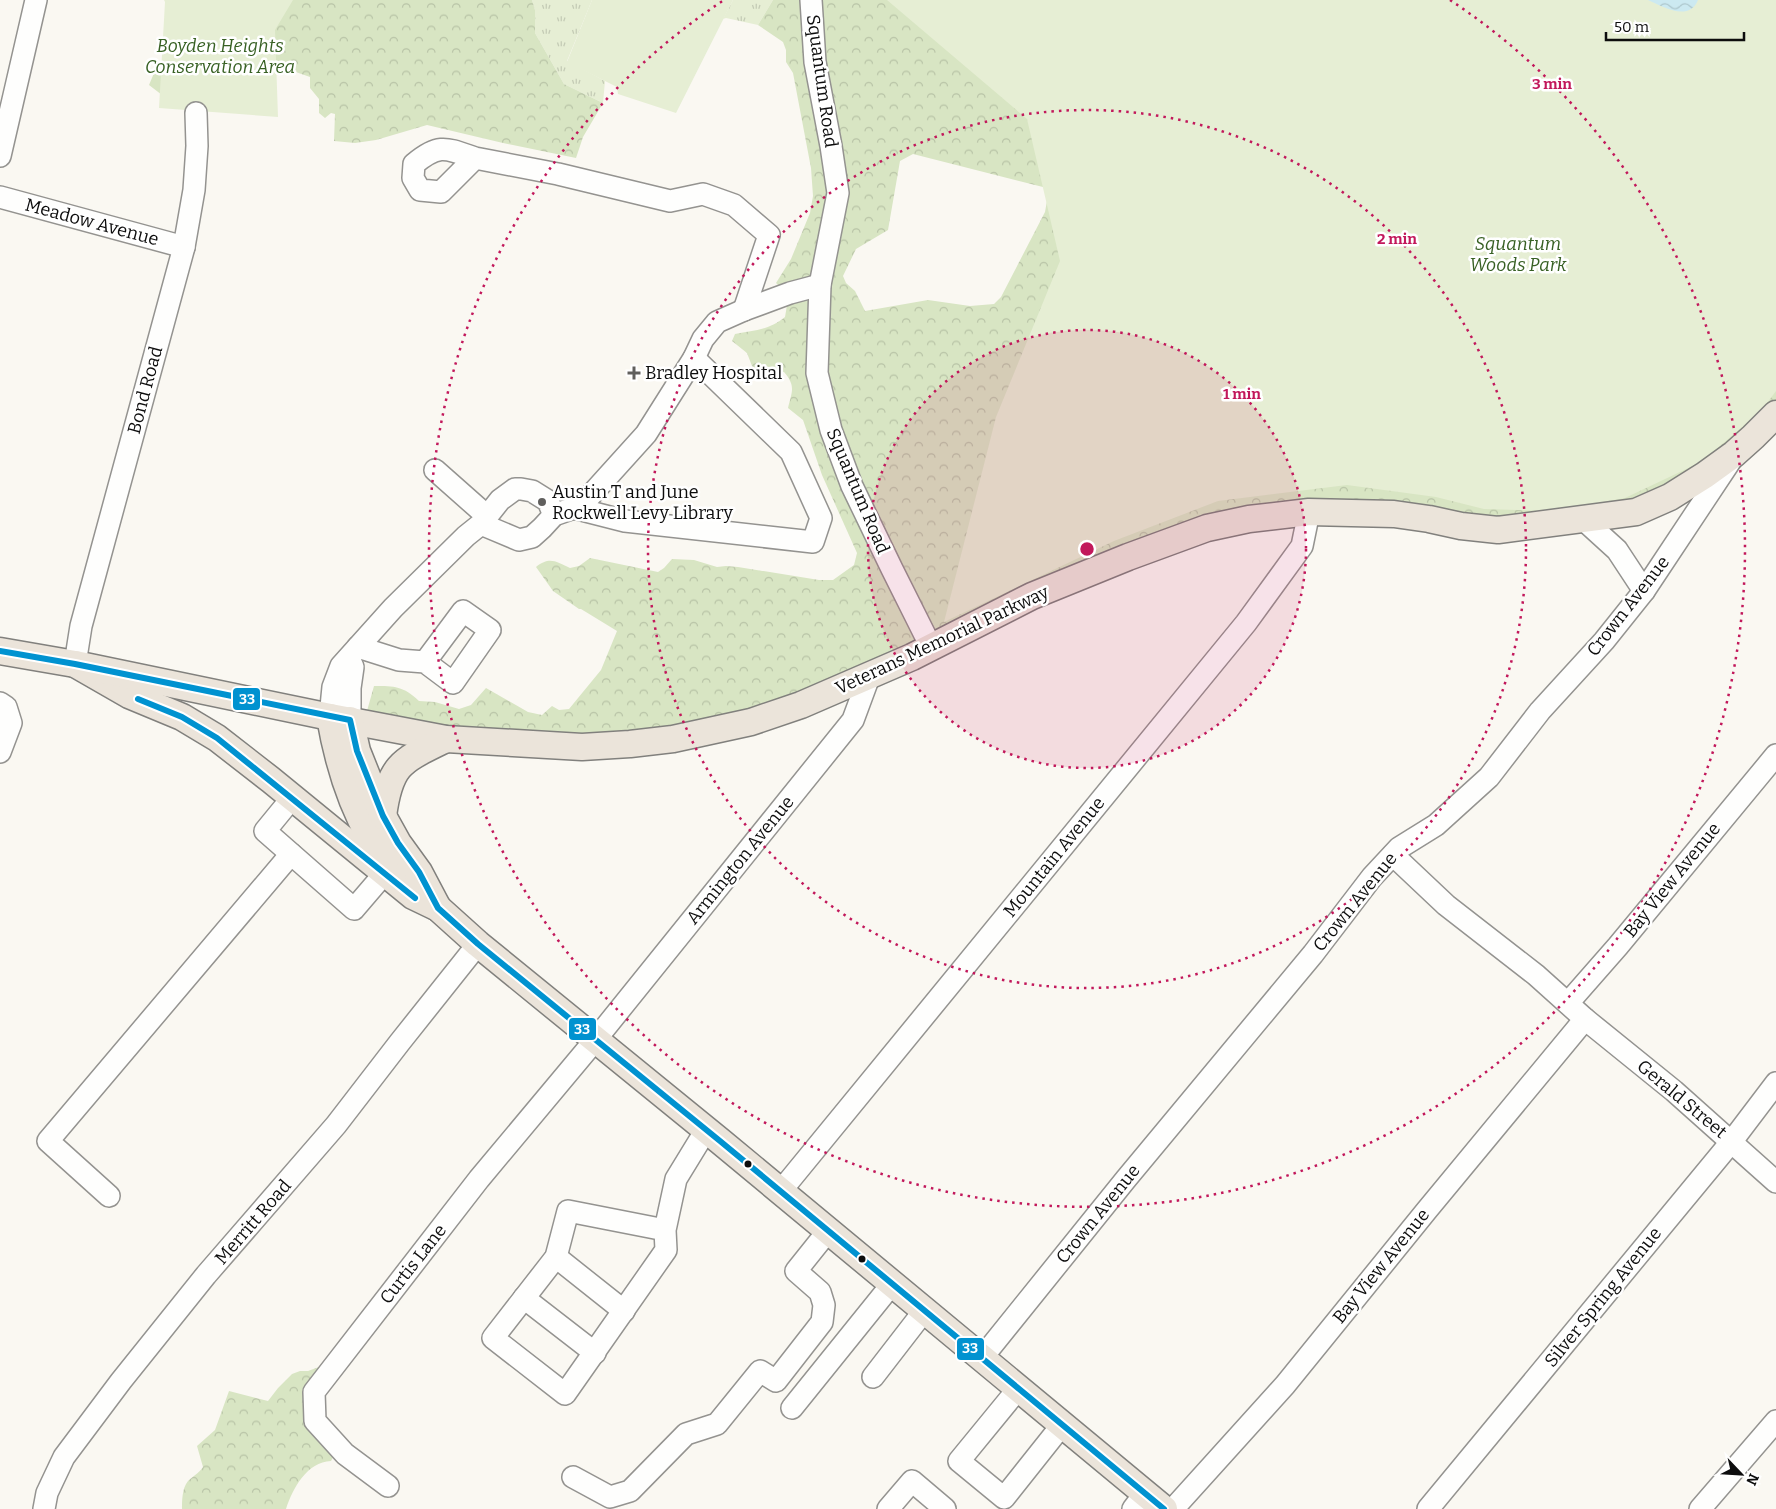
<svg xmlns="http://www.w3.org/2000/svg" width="1776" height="1509" font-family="Bitter,serif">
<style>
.grass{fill:url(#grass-tufts)}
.forest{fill:url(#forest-crowns);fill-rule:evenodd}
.park{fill:#e6eed4}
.water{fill:url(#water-waves)}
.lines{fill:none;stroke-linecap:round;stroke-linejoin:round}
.minor-casing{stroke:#949390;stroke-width:24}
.major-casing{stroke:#81807d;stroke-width:29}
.minor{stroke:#fefefd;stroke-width:21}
.major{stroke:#ebe4da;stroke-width:26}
.bus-1-casing{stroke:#fff;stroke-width:10}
.bus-1{stroke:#0092d0;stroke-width:6}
.ring{fill:none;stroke:#c2185b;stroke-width:2.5;stroke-dasharray:2.5 5}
.poi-dot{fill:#605f5d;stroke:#fff;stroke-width:2}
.bus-dot{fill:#0d0d0d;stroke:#fff;stroke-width:2}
.labels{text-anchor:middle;stroke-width:5;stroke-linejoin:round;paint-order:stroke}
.park-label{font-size:18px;font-style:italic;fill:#376023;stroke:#fff}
.street-label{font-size:18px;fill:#0d0d0d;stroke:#fff}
.poi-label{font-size:18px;fill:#0d0d0d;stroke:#fff;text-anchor:start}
.centre{fill:#c2185b;stroke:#fff;stroke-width:2.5}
.ring-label{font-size:15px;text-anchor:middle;font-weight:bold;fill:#c2185b;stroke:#fff;stroke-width:5;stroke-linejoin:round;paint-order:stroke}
.line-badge{stroke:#fff;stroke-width:2}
.badge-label{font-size:14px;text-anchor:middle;font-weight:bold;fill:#fff}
</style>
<defs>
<pattern id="grass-tufts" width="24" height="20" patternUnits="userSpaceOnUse" patternTransform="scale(1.25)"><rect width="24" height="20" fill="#e6eed4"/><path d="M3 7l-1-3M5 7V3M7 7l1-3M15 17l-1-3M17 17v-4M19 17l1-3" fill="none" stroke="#c4cbb5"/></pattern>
<pattern id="forest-crowns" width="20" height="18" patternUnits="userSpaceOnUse" patternTransform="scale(1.25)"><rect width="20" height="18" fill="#d8e5c3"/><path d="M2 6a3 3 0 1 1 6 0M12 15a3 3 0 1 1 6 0" fill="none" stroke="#b8c3a6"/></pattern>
<pattern id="water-waves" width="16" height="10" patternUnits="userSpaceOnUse" patternTransform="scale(1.25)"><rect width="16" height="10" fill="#cce9f1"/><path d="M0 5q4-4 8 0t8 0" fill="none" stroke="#aec7cd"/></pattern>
</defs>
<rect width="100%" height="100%" fill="#faf8f2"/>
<!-- grass -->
<g class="grass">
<polygon points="532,0 592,0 567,61 605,81 603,103 564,84 535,33 535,10"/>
<polygon points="733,0 773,0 758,25 726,18 723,19"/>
</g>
<!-- forest -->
<g class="forest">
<polygon points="181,0 532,0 535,10 535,33 564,84 603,103 583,137 576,158 503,143 427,125 376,140 355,143 334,141 335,114 331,113 325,118 319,113 319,99 310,88 310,77 290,70 265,68 162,95 149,85 157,66 169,54"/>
<path d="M 773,0 L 1776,0 L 1776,417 L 1700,480 L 1565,527 L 1243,520 L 875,674 L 633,745 L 365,718 L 374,686 C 395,686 403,686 419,701 L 435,702 L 459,709 L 471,705 L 486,688 L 528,712 L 542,715 L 552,706 L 559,710 L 569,709 L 601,670 L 617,631 L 581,609 L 579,609 L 553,591 L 536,567 C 550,556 556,562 570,568 L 579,566 L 590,558 L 658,572 L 664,568 L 672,559 L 694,560 L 717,567 L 726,566 L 738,567 L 819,580 L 833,580 L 854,565 L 857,553 L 822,475 L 803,420 L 788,408 C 792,391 796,386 784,372 L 755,369 L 752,366 L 747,353 L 732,341 L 735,334 C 755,330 769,330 785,317 C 788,300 789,295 776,283 L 791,259 L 810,213 L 813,196 L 811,168 L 793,73 L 786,62 L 786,50 L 783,42 L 758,25 ZM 913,154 L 1043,187 L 1048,195 L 1045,212 L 1001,297 L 994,304 L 970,306 L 928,300 L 865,311 L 855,291 L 846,283 L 843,276 L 856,249 L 888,230 L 900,161 Z"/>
<path d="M 327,1364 L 309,1400 L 338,1448 L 331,1461 C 307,1462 293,1488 286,1509 L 182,1509 C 182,1501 182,1488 188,1481 C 193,1476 198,1474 203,1467 L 197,1446 L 215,1430 L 229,1391 L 268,1401 L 278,1388 L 292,1374 L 300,1371 L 308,1371 Z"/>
</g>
<!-- park -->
<g class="park">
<polygon points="164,0 293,0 275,30 278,117 159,108 165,2"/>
<polygon points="592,0 733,0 676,113 618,94 617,87 567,62"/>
<polygon points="887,0 1776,0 1776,391 1761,411 1701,462 1625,498 1554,511 1484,509 1436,497 1347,485 1218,501 1114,541 944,622 996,417 1060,261 1027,119"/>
</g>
<!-- water -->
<path class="water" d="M 1648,0 L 1698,0 C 1689,22 1663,7 1648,0 Z"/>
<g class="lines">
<!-- minor casing -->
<g class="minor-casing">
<g id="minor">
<polyline points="811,0 815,62 831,146 838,193 820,285 817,373 831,430 852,486 892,569 931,647"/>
<polyline points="0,156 36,0"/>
<path d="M 475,158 C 446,148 439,143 414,164 L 413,178 L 420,190 L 441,192 L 475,158 L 558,174 L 670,201 L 703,194 L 734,205 L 769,235 L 744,310"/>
<polyline points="0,197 184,247"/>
<polyline points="435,470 487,516"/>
<polyline points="574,508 625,521 813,542 821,518 791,452 694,358"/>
<polyline points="1584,520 1617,550 1644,591"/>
<polyline points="481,524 519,540 532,537 542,528 554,515 574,508 590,496 646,434 694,358 703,339 717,322 744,310 790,293 820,285"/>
<polyline points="358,647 399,660 425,662 463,611 490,630 453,683 425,662"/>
<polyline points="349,658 353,667 350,688 350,720"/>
<polyline points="75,664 81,626 184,247 194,190 197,146 196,113"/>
<polyline points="0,703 6,707 11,723 0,752"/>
<polyline points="330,717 333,687 341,666 393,608 466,536 481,524 500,500 515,489 521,489 532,491 548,501 554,515"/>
<polyline points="292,798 265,831 354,909 384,874"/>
<polyline points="1393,855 1446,905 1536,975 1585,1019 1674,1091 1776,1182"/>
<polyline points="1568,1003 1618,946 1776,755"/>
<polyline points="780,1192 1246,623 1302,546 1309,512"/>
<polyline points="109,1196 48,1141 291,854"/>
<polyline points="665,1230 568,1211 556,1257 493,1338 565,1394 666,1250 665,1230 676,1179 706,1130"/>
<polyline points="556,1257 624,1311"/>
<polyline points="524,1298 595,1353"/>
<polyline points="981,1359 1126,1179 1313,954 1372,877 1399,848 1436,825 1489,777 1540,711 1604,641 1644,591 1731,460"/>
<polyline points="873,1377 924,1311"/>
<polyline points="1018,1389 959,1461 1004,1498 1062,1425"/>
<polyline points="792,1408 892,1284"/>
<polyline points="573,1477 610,1497 630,1491 686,1434 717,1424 760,1371 776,1381 822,1322 824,1305 820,1292 796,1271 828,1231"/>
<polyline points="388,1486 345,1454 315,1421 314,1392 479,1179 596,1039 853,720 870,674"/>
<polyline points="44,1509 47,1493 64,1457 121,1381 206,1275 336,1125 400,1042 478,944"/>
<polyline points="888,1509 912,1481 945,1509"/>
<polyline points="1133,1509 1145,1493"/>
<polyline points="1173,1509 1285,1385 1427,1210 1585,1019"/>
<polyline points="1428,1509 1732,1141 1776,1083"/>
<polyline points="1700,1509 1776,1421"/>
</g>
</g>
<!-- major casing -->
<g class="major-casing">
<g id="major">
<polyline points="0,651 75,664 129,695 182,717 217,738 271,780 413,896 438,908 478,944 720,1141 1164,1509"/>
<polyline points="75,664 330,717 446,739 582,747 630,744 673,739 751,722 801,705 912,657 1032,596 1128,557 1207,528 1249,519 1309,512 1394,514 1429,519 1461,526 1498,530 1636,512 1670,497 1705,475 1734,454 1753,437 1776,414"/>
<path d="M 330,717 C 337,758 349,800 370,837 C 377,849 386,860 395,871"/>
<polyline points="350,720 357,751 383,816 398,843 419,872 438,908"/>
<path d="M 383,816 C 390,764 401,761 446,739"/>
</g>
</g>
<!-- minor -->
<use href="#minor" class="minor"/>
<!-- major -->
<use href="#major" class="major"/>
<!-- bus-1 casing -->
<g class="bus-1-casing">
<g id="bus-1">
<polyline points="0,651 75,664 350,720 357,751 383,816 398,843 419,872 438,908 478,944 720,1141 1164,1509"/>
<polyline points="138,699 182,717 217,738 415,898"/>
</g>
</g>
<!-- bus-1 -->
<use href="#bus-1" class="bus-1"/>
</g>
<!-- distance rings -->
<circle cx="1087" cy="549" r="219" fill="#c2185b" fill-opacity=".12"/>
<g class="ring">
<circle cx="1087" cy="549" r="219"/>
<circle cx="1087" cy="549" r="439"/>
<path d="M1450 0A658 658 0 1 1 724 0"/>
</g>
<!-- markers -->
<g class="poi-dot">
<path d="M631.5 365.5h5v5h5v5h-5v5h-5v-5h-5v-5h5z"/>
<circle cx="542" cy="502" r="5"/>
</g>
<g class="bus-dot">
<circle cx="748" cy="1164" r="4.5"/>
<circle cx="862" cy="1259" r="4.5"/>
</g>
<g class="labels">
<!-- park labels -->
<g class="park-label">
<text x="220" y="52">Boyden Heights<tspan x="220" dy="21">Conservation Area</tspan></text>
<text x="1518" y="250">Squantum<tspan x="1518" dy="21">Woods Park</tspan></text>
</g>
<!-- street labels -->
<g class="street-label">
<text transform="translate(822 81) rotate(82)" y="6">Squantum Road</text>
<text transform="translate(92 222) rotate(15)" y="6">Meadow Avenue</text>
<text transform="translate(145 390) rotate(-75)" y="6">Bond Road</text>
<text transform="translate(858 491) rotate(67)" y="6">Squantum Road</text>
<text transform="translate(1628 606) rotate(-52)" y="6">Crown Avenue</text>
<text transform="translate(942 640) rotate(-25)" y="6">Veterans Memorial Parkway</text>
<text transform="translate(1054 857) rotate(-51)" y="6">Mountain Avenue</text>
<text transform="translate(740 860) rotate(-51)" y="6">Armington Avenue</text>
<text transform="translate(1672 880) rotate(-51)" y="6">Bay View Avenue</text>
<text transform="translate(1355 902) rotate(-51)" y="6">Crown Avenue</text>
<text transform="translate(1682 1099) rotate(40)" y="6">Gerald Street</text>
<text transform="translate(1098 1214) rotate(-51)" y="6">Crown Avenue</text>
<text transform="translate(253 1222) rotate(-49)" y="6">Merritt Road</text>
<text transform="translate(413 1264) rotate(-52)" y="6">Curtis Lane</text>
<text transform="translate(1381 1266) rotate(-51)" y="6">Bay View Avenue</text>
<text transform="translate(1603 1297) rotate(-51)" y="6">Silver Spring Avenue</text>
</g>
<!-- poi labels -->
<g class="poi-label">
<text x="645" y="379">Bradley Hospital</text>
<text x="552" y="498">Austin T and June<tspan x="552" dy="21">Rockwell Levy Library</tspan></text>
</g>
</g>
<circle cx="1087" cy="549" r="8" class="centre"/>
<g class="ring-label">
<text x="1552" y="89">3 min</text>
<text x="1397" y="244">2 min</text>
<text x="1242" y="399">1 min</text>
</g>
<g class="line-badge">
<rect x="232" y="687" width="29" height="24" rx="5" fill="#0092d0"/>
<rect x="568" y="1017" width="29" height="24" rx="5" fill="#0092d0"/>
<rect x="956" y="1337" width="29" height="24" rx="5" fill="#0092d0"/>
</g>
<g class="badge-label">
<text x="247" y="704">33</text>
<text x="582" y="1034">33</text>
<text x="970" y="1353">33</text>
</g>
<!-- north arrow -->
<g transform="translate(1741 1474) rotate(115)" stroke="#ffffff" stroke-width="4" paint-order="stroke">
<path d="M0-4L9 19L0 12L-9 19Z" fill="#0d0d0d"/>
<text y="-8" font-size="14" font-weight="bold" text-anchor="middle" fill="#0d0d0d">N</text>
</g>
<!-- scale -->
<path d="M1606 32v8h138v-8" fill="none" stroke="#0d0d0d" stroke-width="2.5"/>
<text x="1614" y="32" font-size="15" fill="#0d0d0d" stroke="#ffffff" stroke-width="4" paint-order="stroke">50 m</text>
</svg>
